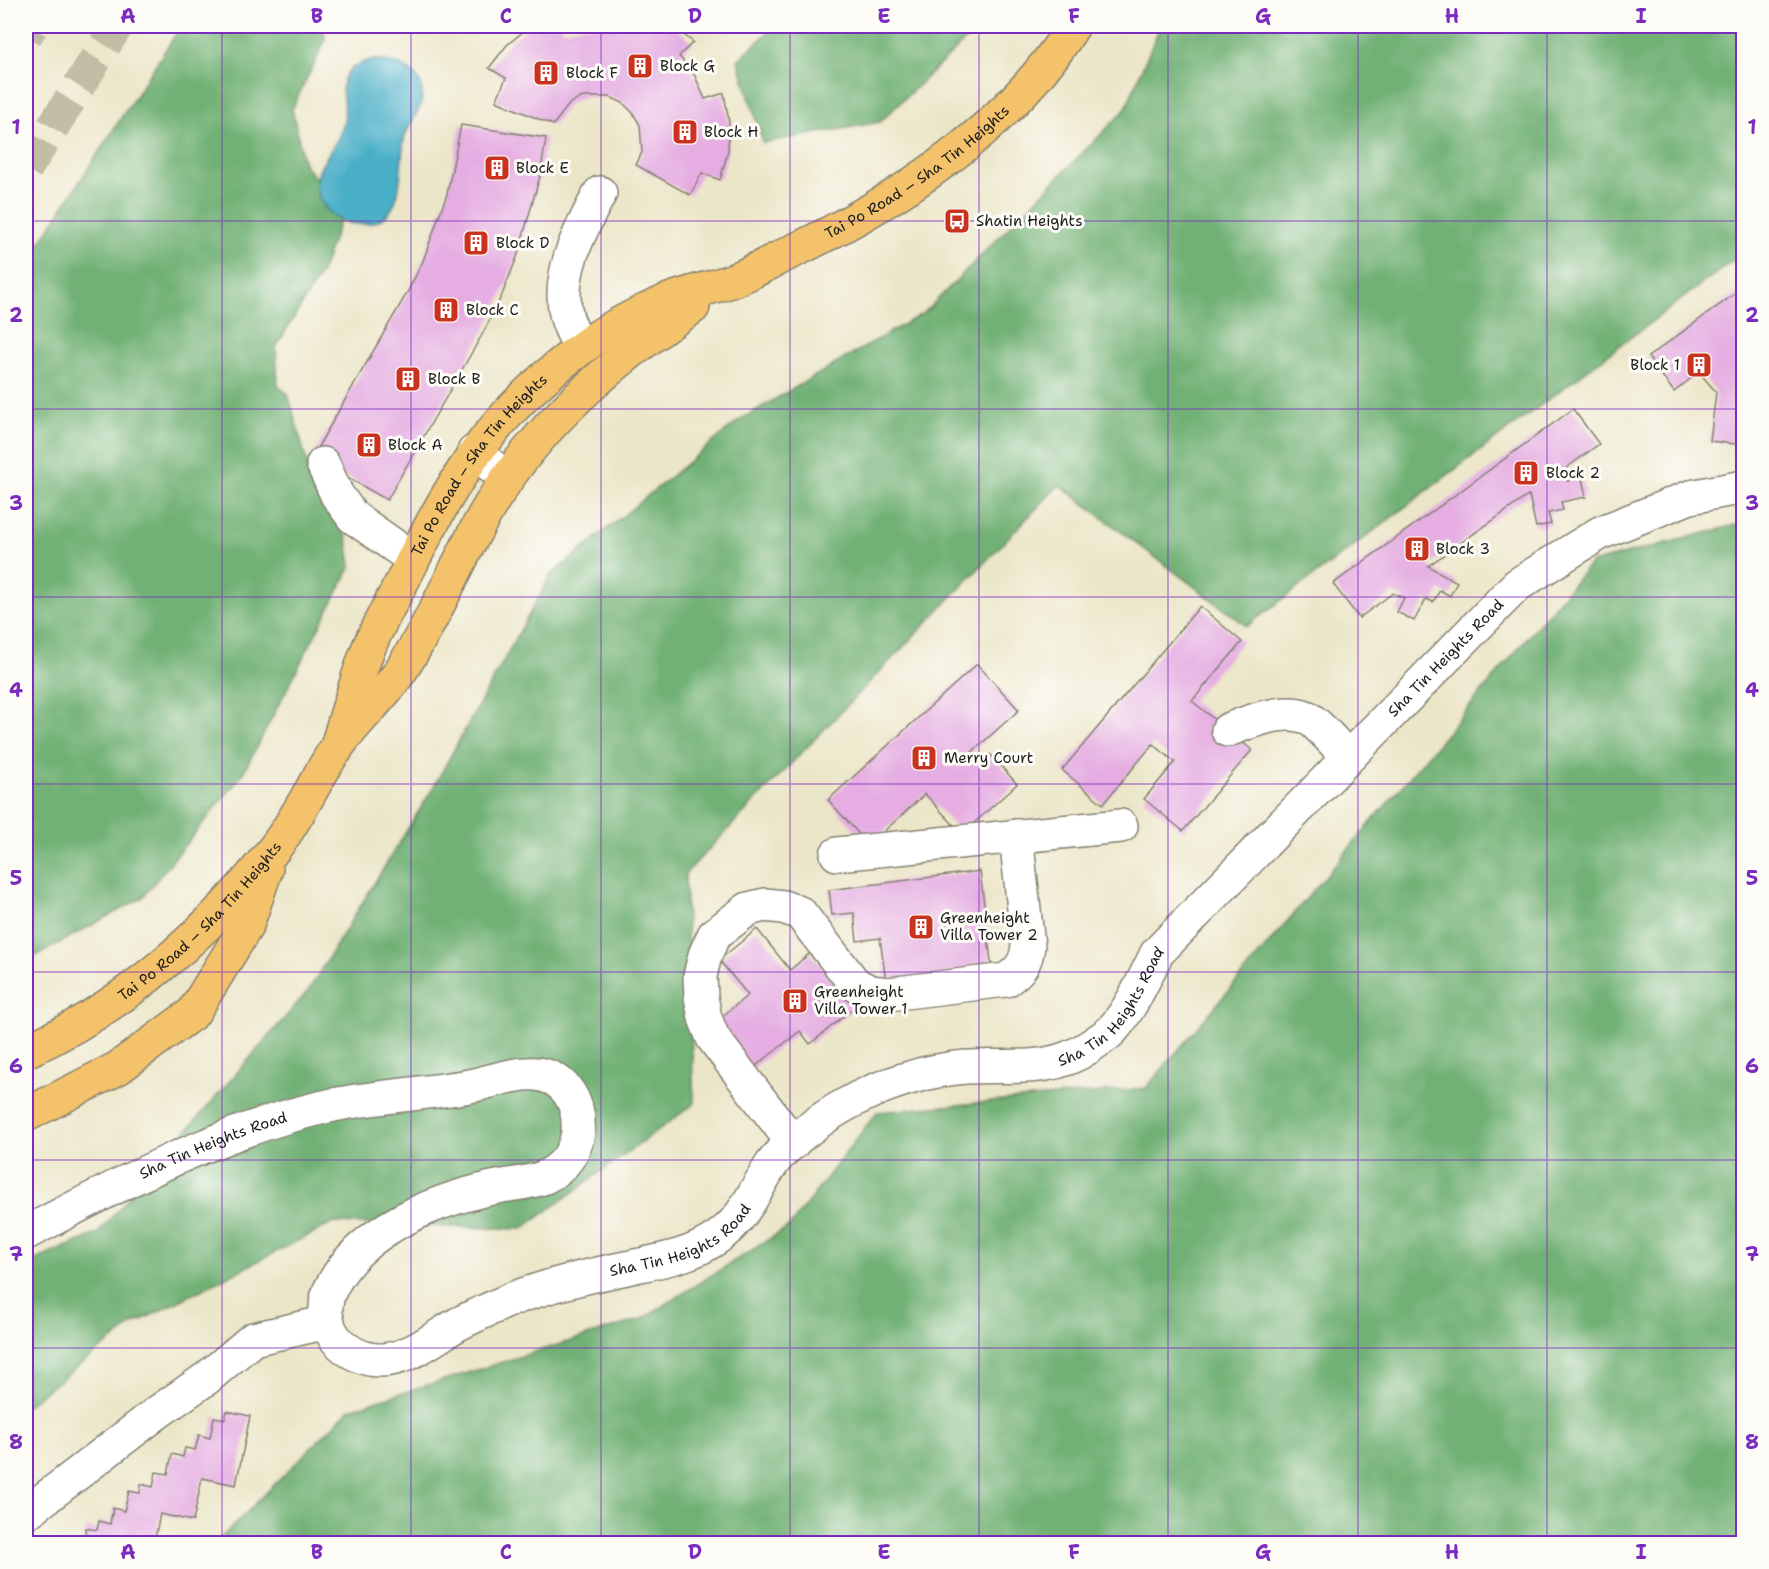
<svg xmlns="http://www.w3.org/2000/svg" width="1769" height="1569" font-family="'Shantell Sans',sans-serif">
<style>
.forest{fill:#71b174;stroke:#466648;stroke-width:1.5}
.water{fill:#48afc7;stroke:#326672;stroke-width:1.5}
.building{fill:#e5ade2}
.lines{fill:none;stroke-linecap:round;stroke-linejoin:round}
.highway-tunnel{stroke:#c2bea6;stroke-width:33;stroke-dasharray:33 16;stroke-linecap:butt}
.minor-casing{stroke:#848172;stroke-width:36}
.major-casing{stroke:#848172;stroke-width:36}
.minor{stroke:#fff;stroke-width:33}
.major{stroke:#f4c26a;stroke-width:33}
.grid{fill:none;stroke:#7b2cbf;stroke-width:1.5;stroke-opacity:0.55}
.labels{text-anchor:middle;stroke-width:6;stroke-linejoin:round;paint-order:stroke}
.poi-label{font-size:15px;fill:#1c1c1c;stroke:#fdfcf7;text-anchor:start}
.street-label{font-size:15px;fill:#1c1c1c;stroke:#fdfcf7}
.neatline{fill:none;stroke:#7b2cbf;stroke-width:2}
.grid-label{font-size:20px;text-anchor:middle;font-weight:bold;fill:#7b2cbf}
</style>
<rect width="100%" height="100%" fill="#fdfcf7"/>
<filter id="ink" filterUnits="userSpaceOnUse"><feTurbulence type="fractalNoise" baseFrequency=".0167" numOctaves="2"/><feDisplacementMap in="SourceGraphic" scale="12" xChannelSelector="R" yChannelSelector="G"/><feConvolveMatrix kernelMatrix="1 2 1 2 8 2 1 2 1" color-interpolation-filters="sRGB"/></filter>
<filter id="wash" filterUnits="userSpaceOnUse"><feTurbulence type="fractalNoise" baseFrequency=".008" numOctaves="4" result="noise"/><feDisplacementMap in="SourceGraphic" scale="24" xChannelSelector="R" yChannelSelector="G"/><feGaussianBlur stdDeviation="1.35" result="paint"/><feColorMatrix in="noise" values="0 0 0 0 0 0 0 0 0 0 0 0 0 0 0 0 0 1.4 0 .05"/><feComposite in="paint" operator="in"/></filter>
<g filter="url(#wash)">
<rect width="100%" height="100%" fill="#ece6c9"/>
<!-- forest -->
<g class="forest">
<polygon points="181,26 324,26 325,41 292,109 304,164 343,212 321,273 276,347 278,386 288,394 311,477 347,538 351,566 242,775 142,898 26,961 26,264"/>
<polygon points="775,26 980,26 880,122 763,143 738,60"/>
<polygon points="1160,26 1743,26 1743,253 1247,626 1059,485 685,874 694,1104 522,1229 333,1223 132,1325 26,1406 26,1264 98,1233 308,991 430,793 551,575 741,419 925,312 1125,110"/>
<polygon points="1743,523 1743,1543 216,1543 350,1409 642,1319 790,1226 877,1112 1146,1088 1591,563"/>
</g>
<!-- water -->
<path class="water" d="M 371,60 C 396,59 429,71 421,103 C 418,116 407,125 404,140 C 398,171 408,227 357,224 C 343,223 331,216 323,205 C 301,173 339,151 344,121 C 347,106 338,91 345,76 C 351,66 361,63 371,60 Z"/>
<g id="blocks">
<!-- building -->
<g class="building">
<polygon points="530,26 561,26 563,30 583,26 672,26 693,42 679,56 695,76 705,99 724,93 729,122 728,151 720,180 702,173 690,195 636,165 642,152 640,125 633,113 623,103 610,97 583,97 570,103 553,125 496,101 506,78 489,68 507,45"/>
<polygon points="461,125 546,138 540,176 517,257 502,295 483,333 387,500 312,457 407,293 423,261 447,194"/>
<polygon points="1743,288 1743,445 1710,441 1716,392 1699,372 1674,392 1648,357"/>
<polygon points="1573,409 1599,444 1565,469 1567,481 1582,478 1586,497 1561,502 1563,510 1548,513 1551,524 1536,527 1529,495 1428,566 1457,582 1450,596 1440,590 1433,602 1426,599 1414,621 1397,612 1404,598 1393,593 1359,618 1333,584"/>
<polygon points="1200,606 1242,642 1192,701 1252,750 1183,831 1144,799 1175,762 1153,744 1103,804 1062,770"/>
<polygon points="977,664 1019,710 971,753 980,763 990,754 1017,784 962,834 925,794 869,845 828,800"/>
<polygon points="980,871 992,970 886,982 880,938 857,941 854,913 832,915 829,890"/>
<polygon points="757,929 790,970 810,953 855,1007 810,1044 800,1031 752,1069 714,1023 748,995 719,960"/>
<polygon points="227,1411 250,1416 236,1485 202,1478 193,1521 160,1514 154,1544 83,1544 86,1528 97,1530 99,1521 110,1524 113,1508 124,1511 129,1491 140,1493 141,1484 153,1487 156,1472 168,1474 172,1454 183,1457 185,1448 195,1450 199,1435 210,1438 214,1417 225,1419"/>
</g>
</g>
</g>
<g filter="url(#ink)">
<use href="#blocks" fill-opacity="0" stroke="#848172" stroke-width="1.5"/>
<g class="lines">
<!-- highway-tunnel -->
<g class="highway-tunnel">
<polyline points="26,35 32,26"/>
<polyline points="26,169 117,26"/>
</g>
<!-- minor casing -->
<g class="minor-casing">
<g id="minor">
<path d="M 580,348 C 576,339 570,328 567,318 C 555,275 581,229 600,193"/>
<polyline points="474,452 507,478"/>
<polyline points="323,464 337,495 353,517 413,559"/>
<path d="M 1228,730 C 1248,722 1283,708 1306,717 C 1317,722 1338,747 1347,756"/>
<polyline points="837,854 1121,826"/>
<path d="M 793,1143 L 713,1038 L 705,1018 L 701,997 L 700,976 L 705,955 L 714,935 L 748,909 L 765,905 L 783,907 L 800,913 L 855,984 L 870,992 L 888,994 L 1006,980 C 1020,971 1026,963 1028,946 L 1016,836"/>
<path id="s1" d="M 26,1233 C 124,1182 224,1128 333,1105 C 378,1096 424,1094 469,1086 C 503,1080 544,1058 569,1093 C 577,1105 579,1118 578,1131 C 576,1151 564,1168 545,1177 C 528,1184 507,1184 488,1189 C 431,1202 362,1230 333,1284 C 323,1301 323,1323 336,1339 C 346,1351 363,1360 379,1360 C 407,1361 435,1337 458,1324 C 476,1315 494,1307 512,1299 C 549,1285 587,1276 626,1268 C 657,1261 691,1257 718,1237 C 744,1219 753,1193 770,1167 C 783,1146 823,1117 845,1105 C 880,1085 926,1070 966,1067 C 1011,1064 1049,1074 1089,1047 C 1097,1041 1107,1036 1113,1029 C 1132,1007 1144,979 1157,953 L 1517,585 L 1600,533 L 1690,497 L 1744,487"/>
<polyline points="26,1513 158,1412 207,1378 253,1339 328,1322"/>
</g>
</g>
<!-- major casing -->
<g class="major-casing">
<g id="major">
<path id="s2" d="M 336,750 C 346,717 355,684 367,652 C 377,625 393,600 406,574 C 453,479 491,415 579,350 C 606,329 638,313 669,300 C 689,293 710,288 731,281 C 749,274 767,264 785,255 C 892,205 1010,129 1073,26"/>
<path id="s3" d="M 26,1051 C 122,1008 205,936 270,854 C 296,822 313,784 335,750 C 355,721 384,697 403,667 C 442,607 466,538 507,479 C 556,409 623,354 693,307"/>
<polyline points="26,1115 118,1068 193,1013 247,925 266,869"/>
</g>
</g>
<!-- minor -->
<use href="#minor" class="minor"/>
<!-- major -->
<use href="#major" class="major"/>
</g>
</g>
<!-- grid -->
<path class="grid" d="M 222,26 L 222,1544M 411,26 L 411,1544M 601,26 L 601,1544M 790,26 L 790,1544M 979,26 L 979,1544M 1168,26 L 1168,1544M 1358,26 L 1358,1544M 1547,26 L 1547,1544M 26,221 L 1744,221M 26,409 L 1744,409M 26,597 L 1744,597M 26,784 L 1744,784M 26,972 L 1744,972M 26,1160 L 1744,1160M 26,1348 L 1744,1348"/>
<!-- icons -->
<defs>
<g id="building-square" transform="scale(1.35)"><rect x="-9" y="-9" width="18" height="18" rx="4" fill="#c8321e" stroke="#fdfcf7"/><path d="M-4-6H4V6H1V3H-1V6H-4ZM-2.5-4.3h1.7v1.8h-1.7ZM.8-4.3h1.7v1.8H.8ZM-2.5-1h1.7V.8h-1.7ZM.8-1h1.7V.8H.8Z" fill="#fff"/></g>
<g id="bus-square" transform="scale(1.35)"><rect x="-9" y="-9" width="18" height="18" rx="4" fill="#c8321e" stroke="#fdfcf7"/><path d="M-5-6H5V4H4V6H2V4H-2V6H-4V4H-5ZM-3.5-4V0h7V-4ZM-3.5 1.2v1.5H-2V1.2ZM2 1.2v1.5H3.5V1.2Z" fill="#fff"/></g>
</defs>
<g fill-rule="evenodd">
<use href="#building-square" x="640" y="66"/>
<use href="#building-square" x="546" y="73"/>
<use href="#building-square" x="685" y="132"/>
<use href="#building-square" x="497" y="168"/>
<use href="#bus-square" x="957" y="221"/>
<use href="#building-square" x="476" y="243"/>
<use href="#building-square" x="446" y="310"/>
<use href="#building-square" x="1699" y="365"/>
<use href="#building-square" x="408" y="379"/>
<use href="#building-square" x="369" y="445"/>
<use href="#building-square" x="1526" y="473"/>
<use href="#building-square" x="1417" y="549"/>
<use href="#building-square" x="924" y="758"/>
<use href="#building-square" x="921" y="927"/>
<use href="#building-square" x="795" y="1001"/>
</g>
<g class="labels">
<!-- poi labels -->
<g class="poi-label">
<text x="660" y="71">Block G</text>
<text x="566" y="78">Block F</text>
<text x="704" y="137">Block H</text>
<text x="516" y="173">Block E</text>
<text x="976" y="226">Shatin Heights</text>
<text x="496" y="248">Block D</text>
<text x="466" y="315">Block C</text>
<text x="1680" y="370" text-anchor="end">Block 1</text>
<text x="428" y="384">Block B</text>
<text x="388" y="450">Block A</text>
<text x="1546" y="478">Block 2</text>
<text x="1436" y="554">Block 3</text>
<text x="944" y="763">Merry Court</text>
<text x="940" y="923">Greenheight<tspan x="940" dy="17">Villa Tower 2</tspan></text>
<text x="814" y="997">Greenheight<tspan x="814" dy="17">Villa Tower 1</tspan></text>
</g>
<!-- street labels -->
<g class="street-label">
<text dy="5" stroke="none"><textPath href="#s2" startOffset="861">Tai Po Road – Sha Tin Heights</textPath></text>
<text dy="5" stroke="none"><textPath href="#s2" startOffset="322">Tai Po Road – Sha Tin Heights</textPath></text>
<text dy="5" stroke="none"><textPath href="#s1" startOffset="2366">Sha Tin Heights Road</textPath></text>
<text dy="5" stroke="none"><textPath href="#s3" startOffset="219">Tai Po Road – Sha Tin Heights</textPath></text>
<text dy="5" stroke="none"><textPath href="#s1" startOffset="1880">Sha Tin Heights Road</textPath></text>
<text dy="5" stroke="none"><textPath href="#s1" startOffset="207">Sha Tin Heights Road</textPath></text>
<text dy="5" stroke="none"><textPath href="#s1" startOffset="1359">Sha Tin Heights Road</textPath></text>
</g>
</g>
<!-- margin -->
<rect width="1769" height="1569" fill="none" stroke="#fdfcf7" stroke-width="66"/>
<rect x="33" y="33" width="1703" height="1503" class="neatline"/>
<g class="grid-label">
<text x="128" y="23">A</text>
<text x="317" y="23">B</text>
<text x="506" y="23">C</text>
<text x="695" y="23">D</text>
<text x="884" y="23">E</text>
<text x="1074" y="23">F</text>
<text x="1263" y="23">G</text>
<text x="1452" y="23">H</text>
<text x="1641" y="23">I</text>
<text x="16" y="134">1</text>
<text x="1752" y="134">1</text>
<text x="16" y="322">2</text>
<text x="1752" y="322">2</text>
<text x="16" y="510">3</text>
<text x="1752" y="510">3</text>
<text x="16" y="697">4</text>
<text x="1752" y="697">4</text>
<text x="16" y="885">5</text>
<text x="1752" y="885">5</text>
<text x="16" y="1073">6</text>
<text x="1752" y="1073">6</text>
<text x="16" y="1261">7</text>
<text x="1752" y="1261">7</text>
<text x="16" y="1449">8</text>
<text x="1752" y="1449">8</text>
<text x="128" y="1559">A</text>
<text x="317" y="1559">B</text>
<text x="506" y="1559">C</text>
<text x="695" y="1559">D</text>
<text x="884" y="1559">E</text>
<text x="1074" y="1559">F</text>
<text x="1263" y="1559">G</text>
<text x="1452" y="1559">H</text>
<text x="1641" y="1559">I</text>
</g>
</svg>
